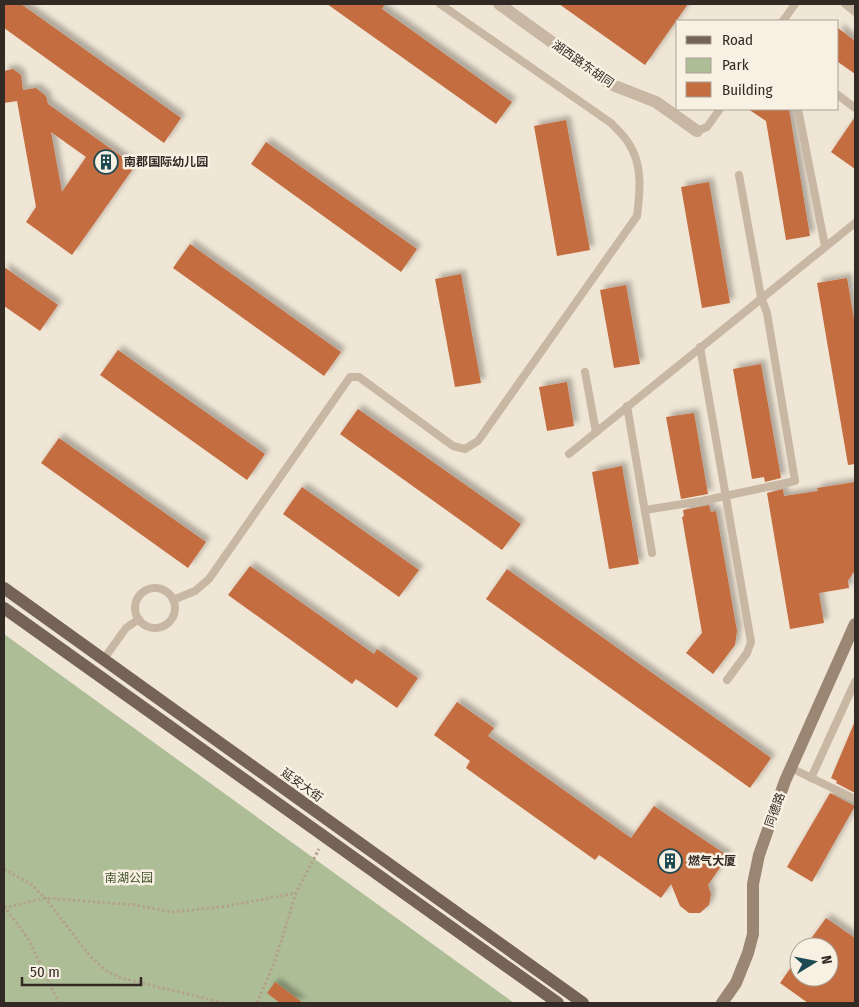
<svg xmlns="http://www.w3.org/2000/svg" width="859" height="1007" font-family="'Fira Sans Condensed','Noto Sans SC',sans-serif">
<style>
.green{fill:#adbe97}
.building{fill:#c46d40;fill-rule:evenodd;filter:url(#shadow)}
.lines{fill:none;stroke-linecap:round;stroke-linejoin:round}
.path{stroke:#b3a18d;stroke-width:3;stroke-dasharray:2.5 2.5;stroke-linecap:butt}
.lane{stroke:#c7b7a3;stroke-width:8}
.street{stroke:#c7b7a3;stroke-width:12}
.secondary{stroke:#9b8674;stroke-width:12}
.primary{stroke:#746356;stroke-width:12}
.labels{text-anchor:middle;stroke-width:5;stroke-linejoin:round;paint-order:stroke}
.street-label{font-size:12px;fill:#322a25;stroke:#f8f0e2}
.poi-label{font-size:12px;font-weight:bold;fill:#322a25;stroke:#f8f0e2;text-anchor:start}
.park-label{font-size:12px;fill:#3e5029;stroke:#f8f0e2}
</style>
<defs>
<filter id="shadow"><feDropShadow dx="4.5" dy="-4.5" stdDeviation="2.5" flood-color="#0004"/></filter>
</defs>
<rect width="100%" height="100%" fill="#f0e6d6"/>
<!-- green -->
<polygon class="green" points="4,634 514,1003 4,1003"/>
<!-- building -->
<g class="building">
<polygon points="4,4 21,4 181,118 164,143 4,28"/>
<polygon points="327,4 385,4 382,9 512,102 496,124"/>
<polygon points="559,4 688,4 645,65"/>
<polygon points="838,28 855,41 855,74 838,62"/>
<path d="M 13,69 L 21,75 L 23,90 L 36,88 L 46,96 L 48,104 L 135,166 L 72,255 L 26,222 L 36,207 L 17,101 L 4,103 L 4,71 ZM 51,132 L 86,157 L 62,192 Z"/>
<polygon points="748,109 789,109 810,236 786,240 766,121"/>
<polygon points="855,117 855,169 831,152"/>
<polygon points="566,120 590,250 557,256 534,126"/>
<polygon points="266,142 417,249 401,272 251,164"/>
<polygon points="709,182 730,303 702,308 681,187"/>
<polygon points="190,244 341,352 324,376 173,268"/>
<polygon points="4,267 58,305 40,331 4,306"/>
<polygon points="461,274 481,383 455,387 435,279"/>
<polygon points="847,278 855,325 855,464 848,465 817,283"/>
<polygon points="626,285 640,364 614,368 600,290"/>
<polygon points="118,350 265,454 247,480 100,375"/>
<polygon points="761,364 781,478 765,482 764,477 752,479 733,369"/>
<polygon points="567,382 574,426 547,431 539,387"/>
<polygon points="358,409 521,524 502,550 340,434"/>
<polygon points="694,413 708,494 681,499 666,417"/>
<polygon points="59,438 206,542 188,568 41,463"/>
<polygon points="622,466 639,564 609,569 592,472"/>
<polygon points="855,482 855,570 848,581 849,588 819,593 824,623 790,629 767,493 783,489 784,496 818,491 817,488"/>
<polygon points="302,487 419,570 399,597 283,514"/>
<polygon points="709,505 711,512 716,511 737,631 735,645 713,674 686,653 702,633 682,517 684,516 683,510"/>
<polygon points="250,566 374,654 377,649 418,678 397,708 356,679 352,684 228,595"/>
<polygon points="507,569 771,758 750,788 486,599"/>
<polygon points="457,702 494,728 488,736 631,838 654,806 728,856 708,885 711,894 709,905 700,913 689,913 680,906 671,884 661,898 599,855 595,860 466,768 470,761 434,735"/>
<polygon points="855,721 855,793 836,783 837,781 831,778"/>
<polygon points="830,793 855,806 812,882 787,867"/>
<polygon points="826,918 855,938 855,1003 808,1003 780,983 799,956 799,977 829,977 829,947 805,947"/>
<polygon points="275,982 303,1003 280,1003 267,993"/>
</g>
<g class="lines">
<!-- path -->
<g class="path">
<polyline points="4,869 32,885 45,898 90,956 105,970 121,978 224,1003"/>
<polyline points="4,906 29,940 59,1003"/>
<polyline points="4,908 45,898 135,905 173,912 228,906 296,893"/>
<polyline points="257,1003 275,961 296,893 319,849"/>
</g>
<!-- lane -->
<g class="lane">
<polyline points="845,4 855,12"/>
<polyline points="783,21 795,4"/>
<polyline points="838,95 855,108"/>
<polyline points="798,109 825,246"/>
<polyline points="697,131 707,127 720,109"/>
<polyline points="700,347 751,642 747,653 727,680"/>
<polyline points="585,372 596,432"/>
<polyline points="627,406 652,553"/>
<polyline points="569,454 855,223"/>
<polyline points="645,510 702,501 795,481 767,313 761,297 739,175"/>
<circle cx="155" cy="608" r="20"/>
<path d="M 173,600 L 195,591 L 209,579 L 350,377 L 359,377 L 453,446 L 465,449 L 478,441 L 637,216 C 640,192 643,165 629,144 C 625,136 617,130 611,123 L 440,4"/>
<polyline points="103,660 126,628 139,619"/>
<polyline points="791,768 855,799"/>
<polyline points="811,778 855,682"/>
</g>
<!-- street -->
<polyline class="street" points="499,4 610,84 656,102 697,131"/>
<!-- secondary -->
<polyline class="secondary" points="722,1003 736,983 748,953 753,934 753,884 759,855 785,781 855,624"/>
<!-- primary -->
<g class="primary">
<polyline points="4,588 583,1003"/>
<polyline points="4,608 558,1003"/>
</g>
</g>
<!-- icons -->
<defs>
<g id="building-ring" transform="scale(1.25)"><circle r="9.5" fill="#f8f0e2" stroke="#1c4952" stroke-width="1.5"/><path d="M-4-6H4V6H1V3H-1V6H-4ZM-2.5-4.3h1.7v1.8h-1.7ZM.8-4.3h1.7v1.8H.8ZM-2.5-1h1.7V.8h-1.7ZM.8-1h1.7V.8H.8Z" fill="#1c4952"/></g>
</defs>
<g fill-rule="evenodd">
<use href="#building-ring" x="106" y="162"/>
<use href="#building-ring" x="670" y="861"/>
</g>
<g class="labels">
<!-- street labels -->
<g class="street-label">
<text transform="translate(583 64) rotate(35)" y="4">湖西路东胡同</text>
<text transform="translate(302 785) rotate(36)" y="4">延安大街</text>
<text transform="translate(775 810) rotate(-70)" y="4">同德路</text>
</g>
<!-- poi labels -->
<g class="poi-label">
<text x="124" y="166">南郡国际幼儿园</text>
<text x="688" y="865">燃气大厦</text>
</g>
<!-- park labels -->
<g class="park-label">
<text x="129" y="882">南湖公园</text>
</g>
</g>
<!-- border -->
<rect width="859" height="1007" fill="none" stroke="#322a25" stroke-width="10"/>
<!-- legend -->
<rect x="676" y="20" width="162" height="90" fill="#f8f0e2" stroke="#a9a196"/>
<rect x="686" y="36" width="25" height="8" fill="#746356" stroke="#a9a196"/>
<text x="722" y="45" font-size="15" fill="#322a25">Road</text>
<rect x="686" y="58" width="25" height="15" fill="#adbe97" stroke="#a9a196"/>
<text x="722" y="70" font-size="15" fill="#322a25">Park</text>
<rect x="686" y="82" width="25" height="15" fill="#c46d40" stroke="#a9a196"/>
<text x="722" y="95" font-size="15" fill="#322a25">Building</text>
<!-- north arrow -->
<g transform="translate(814 962) rotate(80)"><circle r="24" fill="#f8f0e2" stroke="#a9a196"/>
<path d="M0-4L9 19L0 12L-9 19Z" fill="#1c4952"/>
<text y="-8" font-size="14" font-weight="bold" text-anchor="middle" fill="#322a25">N</text>
</g>
<!-- scale -->
<path d="M22 977v8h119v-8" fill="none" stroke="#322a25" stroke-width="2.5"/>
<text x="30" y="977" font-size="15" fill="#322a25" stroke="#f8f0e2" stroke-width="4" paint-order="stroke">50 m</text>
</svg>
